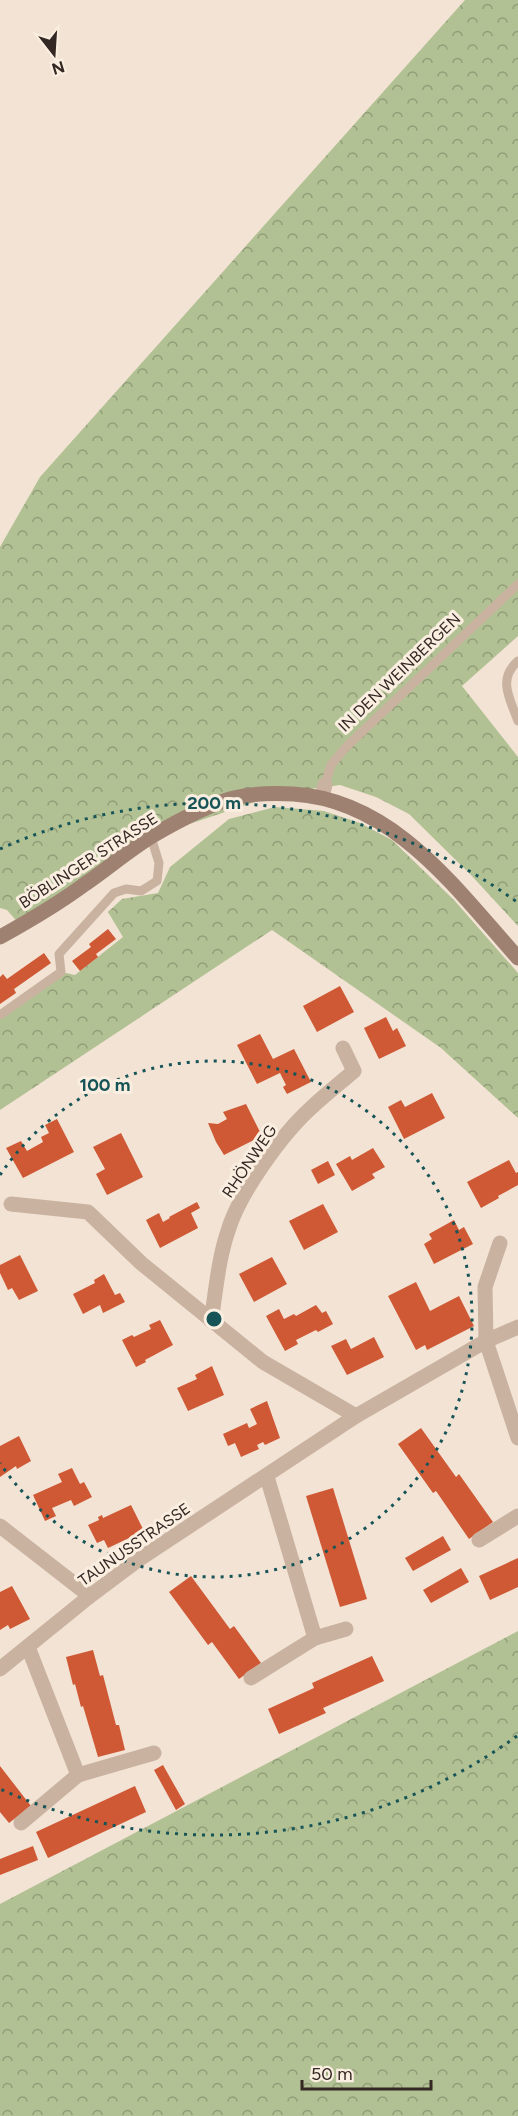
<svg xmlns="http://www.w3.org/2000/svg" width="518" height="2116" font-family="Figtree,sans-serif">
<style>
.forest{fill:url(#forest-crowns)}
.building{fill:#cf5835}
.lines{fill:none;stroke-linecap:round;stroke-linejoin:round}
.service{stroke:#cab2a0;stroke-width:9}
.minor{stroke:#cab2a0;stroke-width:15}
.secondary{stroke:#9e8171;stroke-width:15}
.ring{fill:none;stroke:#175457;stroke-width:3;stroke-dasharray:3 6}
.labels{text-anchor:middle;stroke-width:6;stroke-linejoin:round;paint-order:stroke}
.street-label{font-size:16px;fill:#332823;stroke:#faeee0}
.centre{fill:#175457;stroke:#faeee0;stroke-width:3}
.ring-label{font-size:18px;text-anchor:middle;font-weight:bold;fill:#175457;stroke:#faeee0;stroke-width:6;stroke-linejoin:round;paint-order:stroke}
</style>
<defs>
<pattern id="forest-crowns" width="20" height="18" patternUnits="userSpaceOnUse" patternTransform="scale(1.5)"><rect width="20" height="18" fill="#b2c193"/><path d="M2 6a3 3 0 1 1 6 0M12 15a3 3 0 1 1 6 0" fill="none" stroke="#919d78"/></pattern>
</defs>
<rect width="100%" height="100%" fill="#f2e3d4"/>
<!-- forest -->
<g class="forest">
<polygon points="465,0 518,0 518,636 462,686 518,757 518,926 470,874 409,814 376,797 340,785 281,793 151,837 21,926 7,910 0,908 0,547 40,477"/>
<polygon points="275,807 324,811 360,823 392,840 454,900 518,973 518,1118 441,1048 272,930 0,1110 0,1015 61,972 75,975 123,937 108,912 122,899 158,893 170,867 229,819"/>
<polygon points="518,1631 518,2116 0,2116 0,1904"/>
</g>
<!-- building -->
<g class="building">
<polygon points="108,929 116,939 96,954 98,957 80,971 72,961 91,947 89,944"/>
<polygon points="44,953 51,963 14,989 16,993 0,1004 0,977 3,974 7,979"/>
<polygon points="340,986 354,1012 317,1032 303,1006"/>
<polygon points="386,1017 393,1031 397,1028 406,1046 379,1059 364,1028"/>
<polygon points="260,1034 273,1059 294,1049 311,1082 287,1094 283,1087 286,1085 280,1073 257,1084 237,1045"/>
<polygon points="432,1093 445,1118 404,1139 388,1107 401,1100 405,1107"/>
<polygon points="246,1104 262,1136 224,1155 216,1142 208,1123 218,1124 227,1119 223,1112"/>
<polygon points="57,1119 74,1152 23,1178 6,1148 21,1141 27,1151 43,1142 41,1137 49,1133 45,1125"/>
<polygon points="121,1133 143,1177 107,1195 96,1174 105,1169 93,1147"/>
<polygon points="373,1148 385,1167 372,1174 375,1178 352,1191 336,1164 350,1156 352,1160"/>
<polygon points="509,1160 516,1173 518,1172 518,1185 498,1196 499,1198 481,1208 467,1182"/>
<polygon points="328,1161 335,1175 318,1184 311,1170"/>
<polygon points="197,1202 200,1208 191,1213 198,1228 160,1248 146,1220 159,1213 163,1222 170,1218 169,1217"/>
<polygon points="323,1204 338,1232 304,1250 289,1221"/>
<polygon points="454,1220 459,1230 464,1227 473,1244 434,1264 424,1244 432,1239 429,1234"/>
<polygon points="20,1255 38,1291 19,1300 12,1288 8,1290 0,1273 0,1265"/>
<polygon points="272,1257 287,1284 254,1302 239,1274"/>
<polygon points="104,1274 115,1295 120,1293 125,1302 103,1313 100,1305 83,1314 73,1294 95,1283 94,1280"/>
<polygon points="416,1282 430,1311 459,1296 474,1326 427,1350 425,1345 416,1350 388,1296"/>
<polygon points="316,1305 322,1313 326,1311 333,1324 318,1332 316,1330 296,1340 298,1344 285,1351 266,1316 279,1309 284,1319 294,1314 296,1316"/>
<polygon points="160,1320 173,1345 145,1360 146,1362 136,1367 122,1340 132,1335 134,1337 151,1329 149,1325"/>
<polygon points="374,1337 384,1357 347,1375 331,1346 346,1339 351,1349"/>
<polygon points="212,1366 224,1395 188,1411 177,1388 197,1379 195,1375"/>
<polygon points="267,1401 280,1438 265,1445 263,1442 257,1445 259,1449 241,1457 235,1443 228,1446 223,1434 247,1423 249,1428 257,1424 250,1409"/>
<polygon points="421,1428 456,1477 459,1474 493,1522 469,1539 436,1491 433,1493 398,1444"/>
<polygon points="19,1436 31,1461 17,1469 16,1466 0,1477 0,1446"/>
<polygon points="72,1468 80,1484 84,1482 92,1497 74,1506 71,1500 52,1508 56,1516 45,1521 33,1495 62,1482 58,1474"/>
<polygon points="333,1488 367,1599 340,1607 306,1496"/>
<polygon points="131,1505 144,1531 108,1548 104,1540 97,1543 88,1525 99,1520 98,1517 102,1515 103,1518"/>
<polygon points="443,1536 451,1550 413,1571 405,1558"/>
<polygon points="518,1558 518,1587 490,1600 479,1576"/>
<polygon points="461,1568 469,1582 431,1603 423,1590"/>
<polygon points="191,1576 230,1629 234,1626 261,1663 239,1679 212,1642 208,1645 169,1592"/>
<polygon points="12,1586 30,1619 10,1629 8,1625 0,1630 0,1592"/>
<polygon points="93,1650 100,1676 103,1675 116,1725 119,1725 125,1750 98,1757 83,1706 81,1707 75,1684 73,1685 66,1657"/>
<polygon points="372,1656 384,1681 323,1708 326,1713 279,1734 268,1709 314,1688 312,1683"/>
<polygon points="163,1765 185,1804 176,1810 154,1770"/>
<polygon points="0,1766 31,1806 9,1823 0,1812"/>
<polygon points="135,1786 146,1812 48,1858 36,1832"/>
<polygon points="33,1846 38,1860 0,1875 0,1859"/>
</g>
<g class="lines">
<!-- service -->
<g class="service">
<path d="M 518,661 C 497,679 510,699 518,721"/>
<polyline points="325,785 331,765 345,748 518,584"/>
<polyline points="0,1015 61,972 59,954 114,893 126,889 141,891 157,881 159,863 151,837"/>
</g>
<!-- minor -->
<g class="minor">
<polyline points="322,797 325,785"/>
<polyline points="11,1204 88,1212 141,1263 263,1362 356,1416"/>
<polyline points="500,1243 485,1287 486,1341 518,1438"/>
<path d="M 211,1321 C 216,1291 218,1260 228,1231 C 239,1193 283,1133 312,1107 C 326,1094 340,1083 354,1071 L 343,1048"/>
<polyline points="0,1526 90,1596"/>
<polyline points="479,1540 518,1516"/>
<polyline points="315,1638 346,1629"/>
<polyline points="0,1669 90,1596 138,1560 356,1416 486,1341 518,1327"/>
<polyline points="251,1678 315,1638 267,1477"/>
<polyline points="78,1775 154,1753"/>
<polyline points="21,1823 78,1775 28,1647"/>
</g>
<!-- secondary -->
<path class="secondary" d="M 0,937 C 29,921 58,904 85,884 C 107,869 129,850 152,836 C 176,822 203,807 230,799 C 250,793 272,793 293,794 C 394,800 456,889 518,958"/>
</g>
<!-- distance rings -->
<g class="ring">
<path d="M0 1175A258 258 0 1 1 0 1463"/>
<path d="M517 1736A516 516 0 0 1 0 1789M0 849A516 516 0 0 1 517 902"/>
</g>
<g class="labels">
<!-- street labels -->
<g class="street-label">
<text transform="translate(399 672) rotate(-44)" y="6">IN DEN WEINBERGEN</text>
<text transform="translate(88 860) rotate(-33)" y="6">BÖBLINGER STRASSE</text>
<text transform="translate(249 1161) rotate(-56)" y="6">RHÖNWEG</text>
<text transform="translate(134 1544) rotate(-35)" y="6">TAUNUSSTRASSE</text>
</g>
</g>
<circle cx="214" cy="1319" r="9" class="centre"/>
<g class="ring-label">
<text x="214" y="809">200 m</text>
<text x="105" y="1091">100 m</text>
</g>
<!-- north arrow -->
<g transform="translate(54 54) rotate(163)" stroke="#faeee0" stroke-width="4.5" paint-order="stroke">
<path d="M0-4.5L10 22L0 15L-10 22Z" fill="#332823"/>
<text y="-9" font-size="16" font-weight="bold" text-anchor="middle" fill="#332823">N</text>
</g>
<!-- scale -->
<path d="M302 2080v9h129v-9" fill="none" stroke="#332823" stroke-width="3"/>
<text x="311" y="2080" font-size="18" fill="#332823" stroke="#faeee0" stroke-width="4.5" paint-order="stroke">50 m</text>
</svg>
